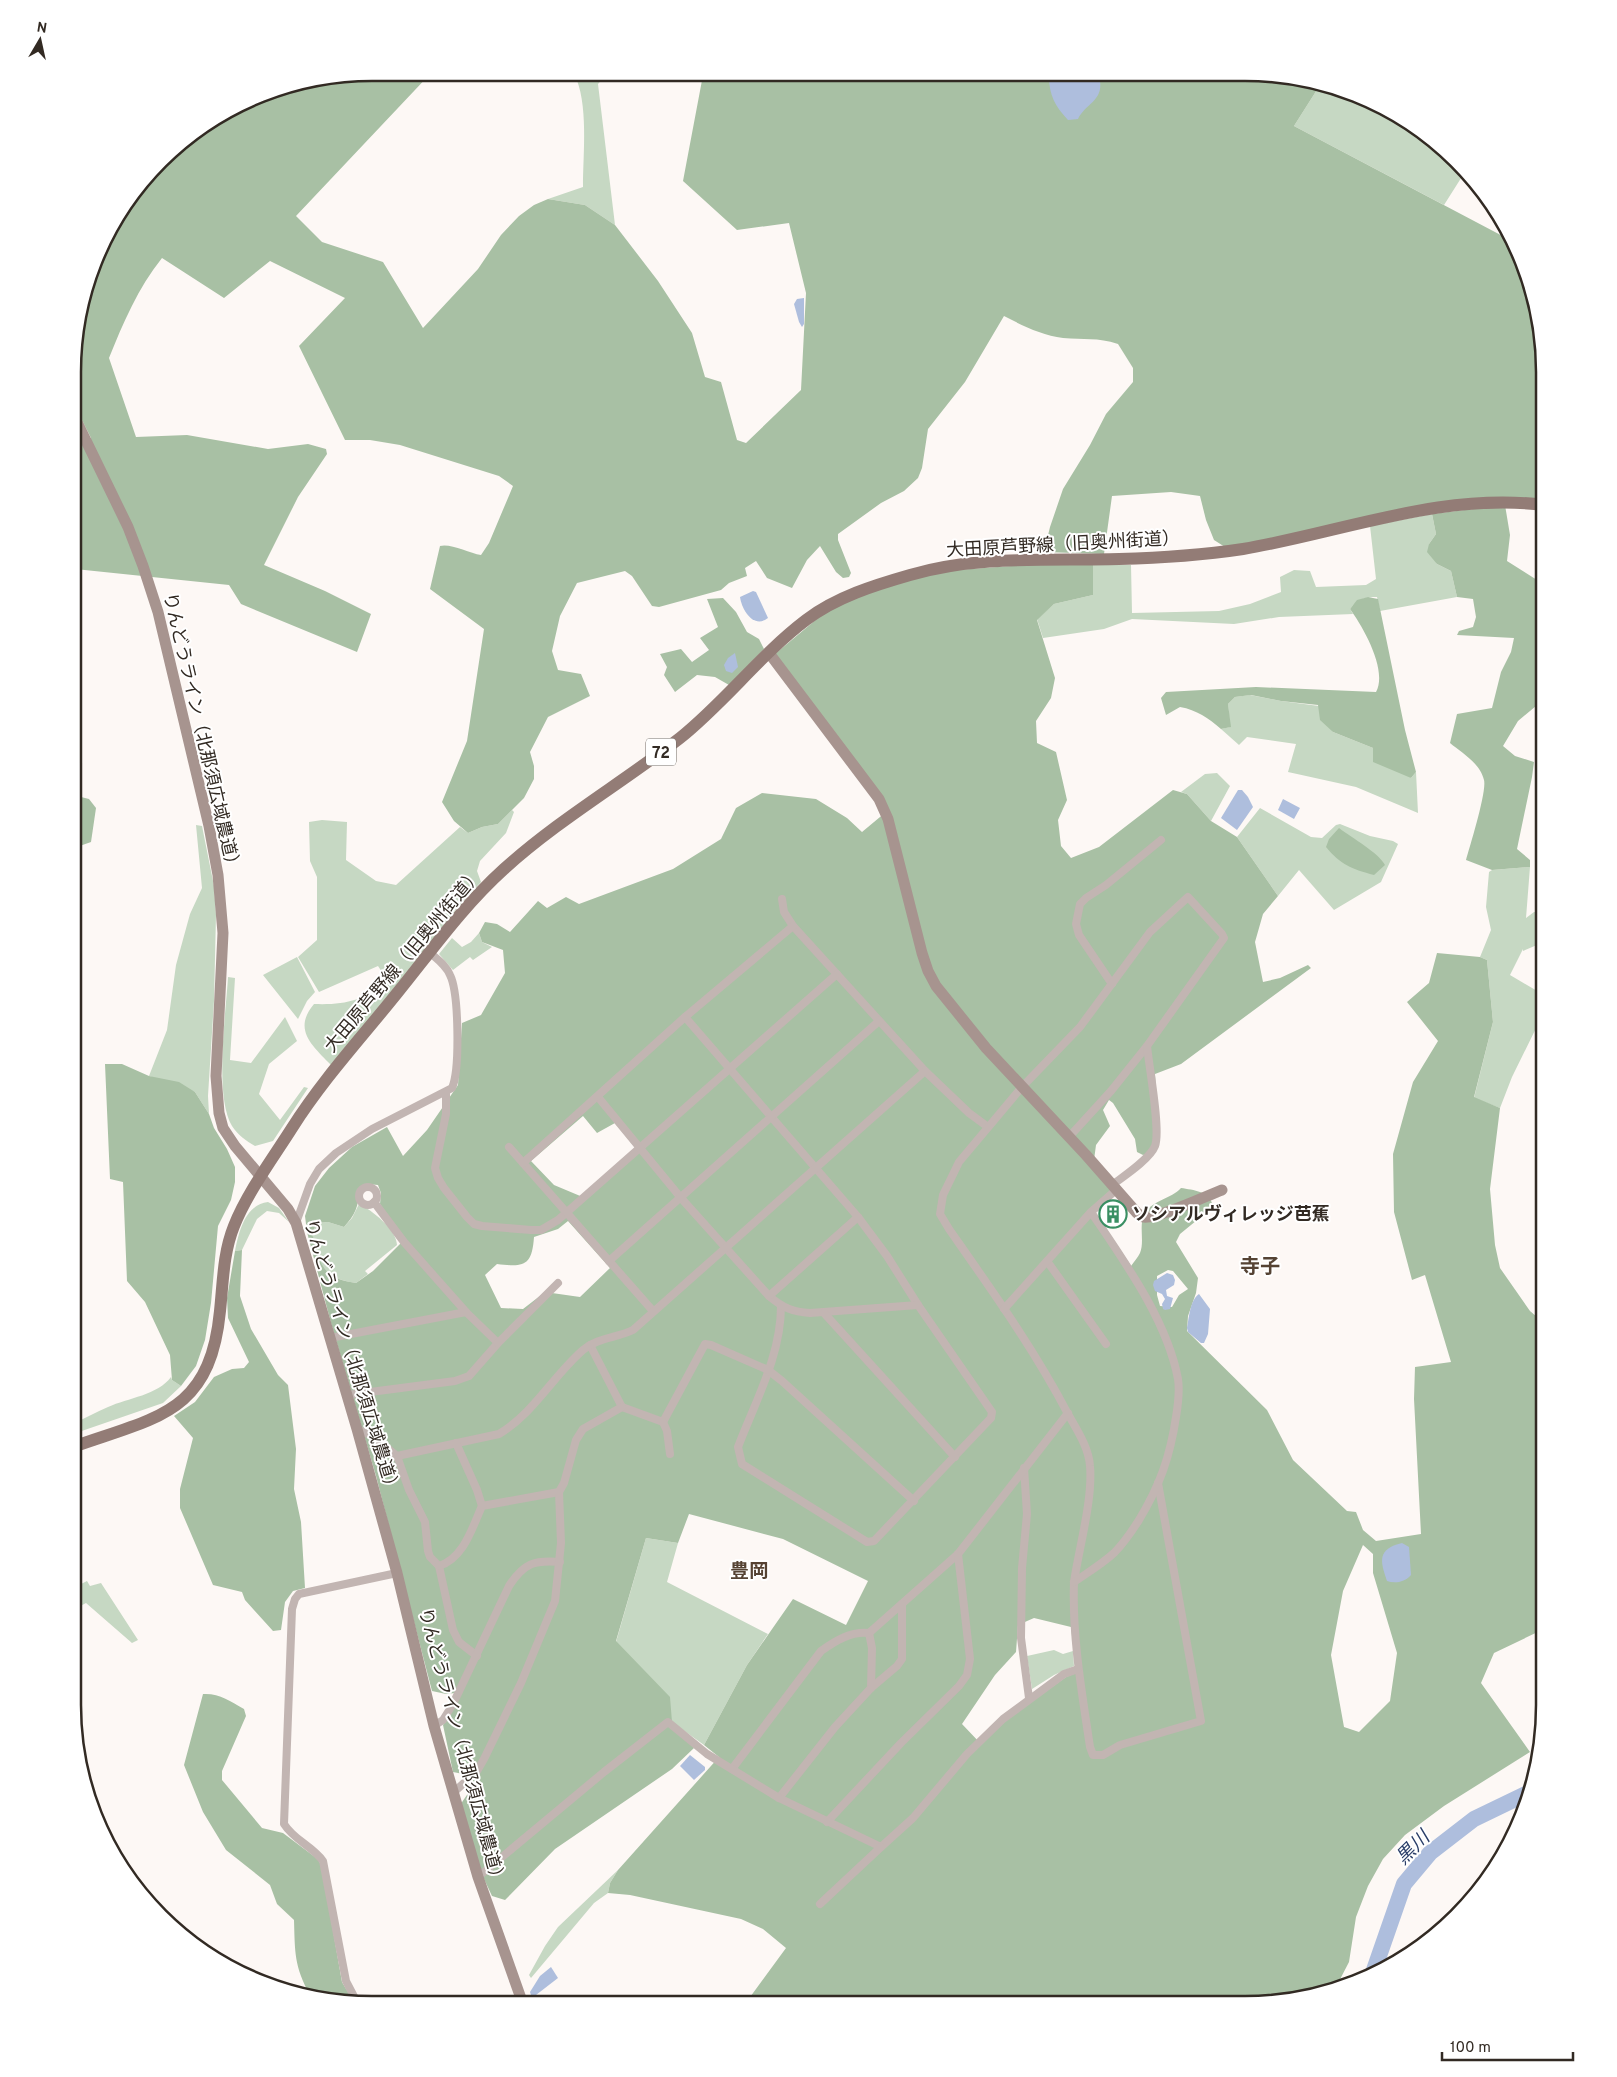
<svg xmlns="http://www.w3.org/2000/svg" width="1617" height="2077" font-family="Overpass,'Noto Sans JP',sans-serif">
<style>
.green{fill:#c6d8c3}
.forest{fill:#a8c0a4;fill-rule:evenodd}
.water{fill:#aebedd}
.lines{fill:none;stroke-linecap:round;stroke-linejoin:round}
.river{stroke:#aebedd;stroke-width:16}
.street{stroke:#c2b5b2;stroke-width:8}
.secondary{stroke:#a7948f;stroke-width:11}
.primary{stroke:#937c76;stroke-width:12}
.labels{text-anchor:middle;stroke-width:4;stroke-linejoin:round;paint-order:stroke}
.shield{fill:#fff;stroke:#706a65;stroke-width:1}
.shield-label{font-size:16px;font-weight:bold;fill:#322a23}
.street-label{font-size:18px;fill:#322a23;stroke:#fff}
.poi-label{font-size:18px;font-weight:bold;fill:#322a23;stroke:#fff;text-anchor:start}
.neighbourhood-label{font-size:19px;font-weight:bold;fill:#554334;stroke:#fff}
.water-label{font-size:19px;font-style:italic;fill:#2a3e68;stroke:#fff}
.quarter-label{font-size:20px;font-weight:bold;fill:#554334;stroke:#fff}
.rim{fill:none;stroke:#322a23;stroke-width:2.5}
</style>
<rect width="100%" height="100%" fill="#fdf8f5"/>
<!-- green -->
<g class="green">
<path d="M 574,73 L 608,73 L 598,84 L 615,225 L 585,205 L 548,199 L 583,187 C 583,153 589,104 574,73 Z"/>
<polygon points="1320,85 1359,95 1412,123 1470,174 1475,181 1463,175 1444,205 1294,126"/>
<path d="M 1432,514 L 1436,534 L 1429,544 L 1437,564 L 1451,571 L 1457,597 L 1380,611 L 1377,597 C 1364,597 1358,599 1350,609 L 1353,614 L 1279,617 L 1234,624 L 1132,619 L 1104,629 L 1043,638 L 1037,619 L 1054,604 L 1093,595 L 1093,564 L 1131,565 L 1132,613 L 1219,611 L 1250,604 L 1281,592 L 1280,577 L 1294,570 L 1310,571 L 1316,587 L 1366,585 L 1376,579 L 1370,526 Z"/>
<polygon points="1250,695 1281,701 1319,706 1333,732 1373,748 1411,778 1416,772 1418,813 1356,787 1288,772 1296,744 1247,737 1239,745 1221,729 1230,727 1228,704 1235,697"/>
<polygon points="1217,773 1230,786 1211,821 1187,794 1181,792 1205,774"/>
<polygon points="1260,808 1311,837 1322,838 1336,825 1340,824 1370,836 1393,841 1398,844 1381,882 1334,910 1299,870 1278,896 1237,837"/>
<path d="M 512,810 L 514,812 L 506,833 L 480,861 L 477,871 L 481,882 L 455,911 L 410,969 L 331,1065 C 313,1046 292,1030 314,1004 C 345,1005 363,1001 388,981 L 378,966 L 319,992 L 298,957 L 317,940 L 317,877 L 310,861 L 309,822 L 322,820 L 347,822 L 346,860 L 376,881 L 396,885 L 460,827 L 468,833 L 482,827 L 498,824 Z"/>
<polygon points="196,825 202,826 214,886 216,915 214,1001 208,1096 209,1114 195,1092 149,1076 167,1030 176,965 190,914 202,888"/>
<polygon points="1530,867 1526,918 1534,912 1544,912 1544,942 1523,951 1523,949 1510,975 1544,995 1544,1012 1512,1077 1500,1108 1474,1098 1493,1022 1487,960 1480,957 1491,930 1486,907 1489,872 1492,870"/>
<polygon points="479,933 482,942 492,947 473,960 470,957 453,970 439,954 452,938 462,947 471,942"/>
<polygon points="297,957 315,992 307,1001 298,1019 263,975"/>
<path d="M 228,977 L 235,978 L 230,1060 L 251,1063 L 285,1017 L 297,1041 L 269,1064 L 259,1094 L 280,1120 L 304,1087 L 308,1088 L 273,1141 L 255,1146 C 246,1141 238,1135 232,1126 C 214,1096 226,1013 228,977 Z"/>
<path d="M 268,1202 L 279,1208 L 289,1222 L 279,1213 L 267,1211 L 257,1219 L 242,1250 L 235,1251 C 239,1231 245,1205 268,1202 Z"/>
<path d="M 359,1204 C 372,1210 397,1230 397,1245 L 365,1271 L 368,1274 L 356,1283 C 319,1277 319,1265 312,1233 L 317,1223 L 328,1222 L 344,1227 L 352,1218 Z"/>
<path d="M 171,1377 L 172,1380 L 181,1386 L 163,1403 L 73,1434 L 73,1424 C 85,1418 96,1412 108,1407 C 128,1398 158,1395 171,1377 Z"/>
<polygon points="646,1538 678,1543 667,1582 768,1634 747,1665 704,1745 672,1722 616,1642"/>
<polygon points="87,1581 90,1586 101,1583 138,1640 132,1643 86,1603 73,1610 73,1588"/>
<polygon points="1054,1650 1063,1654 1073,1651 1074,1666 1054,1675 1032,1689 1027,1656"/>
<polygon points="618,1870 610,1883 608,1893 594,1903 531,1978 529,1975 545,1946 558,1927"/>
</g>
<!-- forest -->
<g class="forest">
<path d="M 372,73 L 431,73 L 296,216 L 322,242 L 383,262 L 423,328 L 478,269 L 501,235 L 519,216 L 534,205 L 548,199 L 585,205 L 615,225 L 658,281 L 692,333 L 705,377 L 721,382 L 737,440 L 746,443 L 801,390 L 806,293 L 789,223 L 737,230 L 683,181 L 703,75 L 698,73 L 1284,75 L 1320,85 L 1294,126 L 1512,241 L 1532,290 L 1527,298 L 1536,305 L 1544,372 L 1544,503 L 1504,500 L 1225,547 L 1214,540 L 1206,520 L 1200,496 L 1171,492 L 1112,496 L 1104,554 L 1044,552 L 1050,527 L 1063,489 L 1090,445 L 1106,414 L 1133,382 L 1133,368 L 1118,344 C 1097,337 1084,340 1063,338 C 1042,335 1023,326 1004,316 L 965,382 L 928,429 L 922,468 L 918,478 L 904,491 L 881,503 L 838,534 L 838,540 L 851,573 L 849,577 L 843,578 L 836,572 L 820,546 L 807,560 L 792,588 L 767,578 L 756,561 L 745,568 L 747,576 L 729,583 L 721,590 L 659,607 L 652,606 L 632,576 L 625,571 L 577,583 L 560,616 L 552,651 L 558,670 L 581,674 L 590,696 L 548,717 L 530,752 L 534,766 L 534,779 L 524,798 L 498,824 L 482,827 L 468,833 L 454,821 L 442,802 L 467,741 L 484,629 L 430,589 L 440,546 C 450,543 469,553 481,555 L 489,543 L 513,486 L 499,476 L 400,445 L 370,440 L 345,440 L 299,346 L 345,298 L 270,261 L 224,298 L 162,258 C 138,288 123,323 109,358 L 136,437 L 187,435 L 268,449 L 308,444 L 326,449 L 327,454 L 298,497 L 264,565 L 325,591 L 371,614 L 357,652 L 241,604 L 229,585 L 75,569 L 75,448 L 91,438 L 75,406 L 75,333 L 113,223 L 175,147 L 276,88 Z"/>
<path d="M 1505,505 L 1510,535 L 1507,561 L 1537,580 L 1544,594 L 1544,694 L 1542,701 L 1518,721 L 1503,746 L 1515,756 L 1534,762 L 1532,777 L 1517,849 L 1530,860 L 1530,867 L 1492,870 L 1466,860 C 1470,846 1487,791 1484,780 C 1480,763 1462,753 1450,743 L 1457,714 L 1492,708 L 1501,672 L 1511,652 L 1514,638 L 1457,635 L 1459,631 L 1473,627 L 1476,617 L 1473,599 L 1457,597 L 1451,571 L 1437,564 L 1427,552 L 1429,544 L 1436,534 L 1432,514 Z"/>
<path d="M 1093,560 L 1093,595 L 1054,604 L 1037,620 L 1055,678 L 1051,698 L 1036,721 L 1037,743 L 1056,752 L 1067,800 L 1058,820 L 1061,846 L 1071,858 L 1099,847 L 1173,790 L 1187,794 L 1211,821 L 1237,837 L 1278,896 L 1263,914 L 1255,942 L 1263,982 L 1280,978 L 1308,965 L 1311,968 L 1181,1064 L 1155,1074 L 1159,1134 L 1147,1154 L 1143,1155 L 1137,1152 L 1135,1139 L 1113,1103 L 1109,1100 L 1103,1110 L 1110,1126 L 1096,1145 L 1094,1160 L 1113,1189 L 1093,1209 L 1131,1266 C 1134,1262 1138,1257 1140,1253 C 1145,1241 1138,1225 1145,1213 C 1153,1200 1171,1199 1181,1188 C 1193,1190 1211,1191 1213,1207 L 1180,1234 L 1176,1242 L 1198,1278 L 1196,1293 L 1188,1316 L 1187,1331 L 1267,1410 L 1293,1460 L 1347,1511 L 1356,1512 L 1363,1530 L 1376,1541 L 1421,1534 L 1414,1399 L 1415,1367 L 1451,1362 L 1425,1275 L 1412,1280 L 1394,1212 L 1393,1154 L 1413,1082 L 1438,1041 L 1407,1002 L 1429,983 L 1437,953 L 1480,957 L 1487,960 L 1493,1022 L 1474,1097 L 1500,1108 L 1490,1189 L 1495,1245 L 1500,1268 L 1530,1311 L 1544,1323 L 1544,1629 L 1494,1653 L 1481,1683 L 1530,1752 L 1444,1806 L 1405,1835 L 1383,1859 L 1368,1886 L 1356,1917 L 1349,1962 L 1335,1989 L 1323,1994 L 1264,2004 L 745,2004 L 786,1948 L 763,1929 L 741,1919 L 630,1895 L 608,1893 L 610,1883 L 618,1870 L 719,1757 L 704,1745 L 747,1665 L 793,1599 L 846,1625 L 868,1581 L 783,1539 L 689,1514 L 678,1543 L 646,1538 L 616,1641 L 670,1697 L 672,1722 L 694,1748 L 672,1769 L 555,1849 L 505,1900 L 492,1896 L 478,1866 L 460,1805 L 469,1792 L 471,1781 L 468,1775 L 453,1772 L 443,1725 L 456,1704 L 455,1693 L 446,1694 L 432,1691 L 376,1476 L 331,1323 L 307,1232 L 305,1216 L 315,1186 L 329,1168 L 352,1147 L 387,1127 L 403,1156 L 427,1130 L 458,1085 L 462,1023 L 481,1015 L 505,973 L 503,950 L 482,942 L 479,933 L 485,922 L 497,924 L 510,932 L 538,901 L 547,908 L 566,897 L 579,904 L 673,869 L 721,839 L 736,808 L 762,793 L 816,799 L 847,818 L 862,832 L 886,812 L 775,654 L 824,613 L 877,588 L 930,572 ZM 583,1116 L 597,1133 L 615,1123 L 638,1151 L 585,1198 L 554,1185 L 531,1161 ZM 367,1184 L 378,1185 L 381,1193 L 380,1204 L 404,1240 L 373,1271 L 356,1283 C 321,1278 320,1264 312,1233 L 317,1223 L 328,1222 L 344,1227 C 355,1215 359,1206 359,1190 ZM 568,1221 L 610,1268 L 580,1297 L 545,1292 L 523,1309 L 501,1308 L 485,1275 L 497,1264 C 523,1267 532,1267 534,1237 L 558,1229 ZM 1168,1270 L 1173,1271 L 1188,1289 L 1179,1295 L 1172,1307 L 1160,1306 L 1157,1295 L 1157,1276 ZM 1363,1545 L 1373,1554 L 1373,1573 L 1397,1653 L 1390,1701 L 1359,1732 L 1344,1727 L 1331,1655 L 1343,1591 ZM 1034,1618 L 1071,1627 L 1076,1673 L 1066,1677 L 1003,1722 L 981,1744 L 962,1724 L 995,1675 L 1016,1652 L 1018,1625 Z"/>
<path d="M 1368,597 L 1378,599 L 1405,730 L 1416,772 L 1411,778 L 1373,762 L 1373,748 L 1333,732 L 1320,720 L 1318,705 L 1281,701 L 1251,695 L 1235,697 L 1228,704 L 1231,727 L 1221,729 C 1208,718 1197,710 1180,707 L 1166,715 L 1161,698 L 1166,692 L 1256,687 L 1376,692 C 1388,670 1363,627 1350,609 L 1357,600 Z"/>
<polygon points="723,598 736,612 747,632 759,639 764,649 729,685 715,677 697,675 675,692 664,675 667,667 660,654 681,649 692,662 709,650 700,638 718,627 707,599"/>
<polygon points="81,797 89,799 96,808 91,842 74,848 74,800"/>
<path d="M 1339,828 C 1352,838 1379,853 1385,865 L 1374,875 C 1352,869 1341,865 1326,847 L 1329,839 Z"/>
<polygon points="105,1064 122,1064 149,1076 179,1082 195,1092 209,1114 214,1128 227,1149 235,1167 235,1182 231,1200 218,1226 211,1303 205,1340 196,1366 181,1386 172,1380 170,1355 145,1302 127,1281 123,1182 110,1179"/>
<polygon points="242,1250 240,1296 251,1329 278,1375 288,1385 296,1449 294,1489 301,1522 305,1588 293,1591 285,1602 281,1630 273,1631 245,1600 242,1592 213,1585 180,1508 180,1489 193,1438 174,1416 195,1402 214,1377 232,1369 244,1368 249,1362 228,1318 227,1298 235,1251"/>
<path d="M 203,1694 C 219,1693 230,1701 244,1709 L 246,1716 L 222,1771 L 222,1780 L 262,1828 L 283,1833 L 319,1860 L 323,1874 L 342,1982 L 355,2004 L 310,1995 C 294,1966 295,1952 294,1920 L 277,1904 L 270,1885 L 226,1850 L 203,1812 L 184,1765 Z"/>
</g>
<!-- water -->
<g class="water">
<path d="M 1051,74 C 1068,74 1085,73 1100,81 C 1103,101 1085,104 1078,119 L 1068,120 C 1055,106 1049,95 1049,76 Z"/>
<polygon points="804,298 804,324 802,327 799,322 794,304 797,299"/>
<path d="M 753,591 L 756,592 L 768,618 C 754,629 742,611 740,597 Z"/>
<polygon points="735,653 738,667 732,673 726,671 724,665 728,658"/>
<polygon points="1238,790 1242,790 1248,797 1253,807 1237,830 1221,818"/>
<polygon points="1283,799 1300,808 1294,819 1278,810"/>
<polygon points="1167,1273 1173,1275 1175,1280 1174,1285 1166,1290 1167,1296 1173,1298 1170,1309 1165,1310 1163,1309 1162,1304 1165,1299 1162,1294 1155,1291 1153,1285 1154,1281"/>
<path d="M 1199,1294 L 1210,1309 L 1208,1334 L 1204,1343 L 1201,1343 L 1188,1332 L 1187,1328 C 1189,1318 1190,1300 1199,1294 Z"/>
<path d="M 1402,1543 L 1409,1547 L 1411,1575 C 1405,1582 1395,1584 1387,1581 C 1380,1561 1377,1549 1402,1543 Z"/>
<polygon points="690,1755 705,1767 705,1770 694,1780 680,1766"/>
<polygon points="551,1967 558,1978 536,1995 531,1995 530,1992 540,1976"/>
</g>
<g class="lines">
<!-- river -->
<polyline class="river" points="1373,1973 1404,1884 1430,1853 1474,1819 1530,1792"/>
<!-- street -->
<g class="street">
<polyline points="782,899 784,912 793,926 925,1071 969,1113 988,1127"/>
<polyline points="1112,984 1079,935 1076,924 1080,904 1086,898 1106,885 1161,840"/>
<path d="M 685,1017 L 858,1217 L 887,1256 L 918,1305 L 992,1412 L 991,1418 L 874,1541 L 867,1542 L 742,1464 L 738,1447 C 755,1402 781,1356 781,1306"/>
<polyline points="446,1093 446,1114 435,1168 438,1178 444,1188 467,1217 474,1224 482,1226 531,1230 541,1230 558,1220 837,974"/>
<path d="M 598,1097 L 681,1198 L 769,1296 C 783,1308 793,1312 810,1313 L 918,1305"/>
<polyline points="1069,1137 1111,1091 1147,1046"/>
<polyline points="509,1147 653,1311"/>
<polyline points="523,1163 685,1017 793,926"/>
<path d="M 1112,1185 C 1124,1176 1150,1159 1155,1146 C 1161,1131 1149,1066 1147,1046 L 1224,938 L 1222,934 L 1188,897 L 1150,932 L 1080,1027 L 1022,1087 L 959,1162 L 943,1195 L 940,1214 L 949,1229 C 991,1289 1034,1349 1068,1414 C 1077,1430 1089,1448 1090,1466 C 1093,1499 1079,1548 1074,1582 C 1072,1637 1082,1693 1090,1747 L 1093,1755 L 1103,1755 L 1120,1745 L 1201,1721 L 1158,1483"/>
<circle cx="368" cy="1196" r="9"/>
<polyline points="374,1202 404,1242 466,1312"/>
<path d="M 296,1223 L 310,1184 L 319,1169 L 336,1153 L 372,1129 L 452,1088 C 460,1070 459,993 450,975 C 446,965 437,959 429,952"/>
<polyline points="609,1261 879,1021"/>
<polyline points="1047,1261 1106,1344"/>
<polyline points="769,1296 858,1217"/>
<polyline points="1004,1309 1091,1212 1116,1190"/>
<polyline points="824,1313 955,1457"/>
<polyline points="330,1338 466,1312 498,1343 469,1376 455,1381 347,1395"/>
<polyline points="498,1343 558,1283"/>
<polyline points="590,1345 622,1407 663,1422 705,1344 711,1345 768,1370 782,1381 914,1501"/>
<polyline points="663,1422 667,1431 670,1454"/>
<path d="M 357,1429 L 373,1436 L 397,1456 L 499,1434 C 534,1413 553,1376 583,1350 C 597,1338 616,1338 633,1330 L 925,1071"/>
<polyline points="456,1443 477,1490 482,1506"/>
<polyline points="397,1456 409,1490 425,1522 428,1551 430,1557 439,1566 453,1630 459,1642 477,1656"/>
<polyline points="1024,1468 1027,1514 1022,1568 1021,1638 1029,1698"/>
<path d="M 439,1566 C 464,1558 472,1528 482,1506 L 559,1492"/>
<path d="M 1074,1582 C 1087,1573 1102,1564 1114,1553 C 1123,1544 1132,1531 1139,1520 C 1160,1485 1170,1457 1176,1417 C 1178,1405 1180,1392 1178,1379 C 1167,1320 1124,1261 1091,1212"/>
<polyline points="869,1633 872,1648 871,1688"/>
<path d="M 434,1726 L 443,1720 L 453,1704 L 509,1586 C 524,1563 534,1560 560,1562"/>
<path d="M 732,1769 L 821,1651 C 835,1641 851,1631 869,1633 L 958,1554 L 1068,1413"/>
<polyline points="453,1793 477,1771 484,1759 521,1683 555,1601 561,1543 559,1492 564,1483 576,1440 583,1429 622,1407"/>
<polyline points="779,1798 835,1727 871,1688 897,1666 902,1659 902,1604"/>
<polyline points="827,1822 901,1743 959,1686 967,1675 970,1659 958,1554"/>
<polyline points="478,1877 604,1772 668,1722 707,1754 779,1798 881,1847 913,1818 967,1754 1003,1719 1064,1674 1078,1669"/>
<polyline points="820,1904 881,1847"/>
<path d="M 358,2004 L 346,1981 L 323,1861 C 312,1846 294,1840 284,1824 L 292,1609 L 295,1599 L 299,1594 L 397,1573"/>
</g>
<!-- secondary -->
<g class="secondary">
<polyline points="75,418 128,527 143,566 158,612 209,826 218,875 223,933 216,1076 219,1113 223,1128 235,1146 288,1209 296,1223 357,1429 397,1573 434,1726 478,1877 523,2004"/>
<path d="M 769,653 L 879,799 L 888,819 L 922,953 L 928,971 L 936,986 L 986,1048 L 1086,1155 L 1137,1213 C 1138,1214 1142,1216 1143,1217 C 1156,1220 1208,1195 1222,1190"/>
</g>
<!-- primary -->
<path class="primary" d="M 73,1447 C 157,1417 210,1414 220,1311 C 223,1283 223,1253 234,1226 C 247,1193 273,1158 292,1128 C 323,1079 362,1037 398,992 C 432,950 463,906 504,869 C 558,820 622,783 680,738 C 725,702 760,655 806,620 C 836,597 875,585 910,575 C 979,555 1049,561 1119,559 C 1160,558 1203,555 1243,549 C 1343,532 1442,492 1544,505"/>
</g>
<!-- icons -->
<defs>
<g id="building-ring" transform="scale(1.4375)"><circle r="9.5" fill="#fff" stroke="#3a8f63" stroke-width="1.5"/><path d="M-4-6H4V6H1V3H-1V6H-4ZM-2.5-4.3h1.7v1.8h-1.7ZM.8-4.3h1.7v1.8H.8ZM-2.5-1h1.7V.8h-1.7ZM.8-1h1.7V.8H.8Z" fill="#3a8f63"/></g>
</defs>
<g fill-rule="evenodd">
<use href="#building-ring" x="1113" y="1214"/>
</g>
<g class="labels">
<!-- shield labels -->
<rect class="shield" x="646" y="738.5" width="30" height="27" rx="4"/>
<g class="shield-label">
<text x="661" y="758">72</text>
</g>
<!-- street labels -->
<g class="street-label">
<text transform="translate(1063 544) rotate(-3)" y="6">大田原芦野線（旧奥州街道）</text>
<text transform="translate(202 733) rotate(77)" y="6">りんどうライン（北那須広域農道）</text>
<text transform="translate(403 960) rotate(-50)" y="6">大田原芦野線（旧奥州街道）</text>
<text transform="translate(352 1357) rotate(73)" y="6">りんどうライン（北那須広域農道）</text>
<text transform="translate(462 1747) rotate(75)" y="6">りんどうライン（北那須広域農道）</text>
</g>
<!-- poi labels -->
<g class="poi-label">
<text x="1132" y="1220">ソシアルヴィレッジ芭蕉</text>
</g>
<!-- neighbourhood labels -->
<g class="neighbourhood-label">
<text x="749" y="1577">豊岡</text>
</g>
<!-- water labels -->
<g class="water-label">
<text transform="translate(1412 1847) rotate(-45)" y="7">黒川</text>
</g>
<!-- quarter labels -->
<g class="quarter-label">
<text x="1260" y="1273">寺子</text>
</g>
</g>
<!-- crop -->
<path d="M0 0H1617V2077H0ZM372 81H1245A291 291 0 0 1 1536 372V1705A291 291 0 0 1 1245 1996H372A291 291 0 0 1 81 1705V372A291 291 0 0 1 372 81Z" fill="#fff" fill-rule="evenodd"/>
<path class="rim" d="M372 81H1245A291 291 0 0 1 1536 372V1705A291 291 0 0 1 1245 1996H372A291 291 0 0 1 81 1705V372A291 291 0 0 1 372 81Z"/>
<!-- north arrow -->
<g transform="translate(40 40) rotate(9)" stroke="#ffffff" stroke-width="4" paint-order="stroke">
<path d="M0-4L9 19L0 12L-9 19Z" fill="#322a23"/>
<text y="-8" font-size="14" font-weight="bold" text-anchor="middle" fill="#322a23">N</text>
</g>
<!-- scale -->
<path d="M1442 2052v8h131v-8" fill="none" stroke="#322a23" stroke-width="2.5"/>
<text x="1450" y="2052" font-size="15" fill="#322a23" stroke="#ffffff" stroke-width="4" paint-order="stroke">100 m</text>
</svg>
